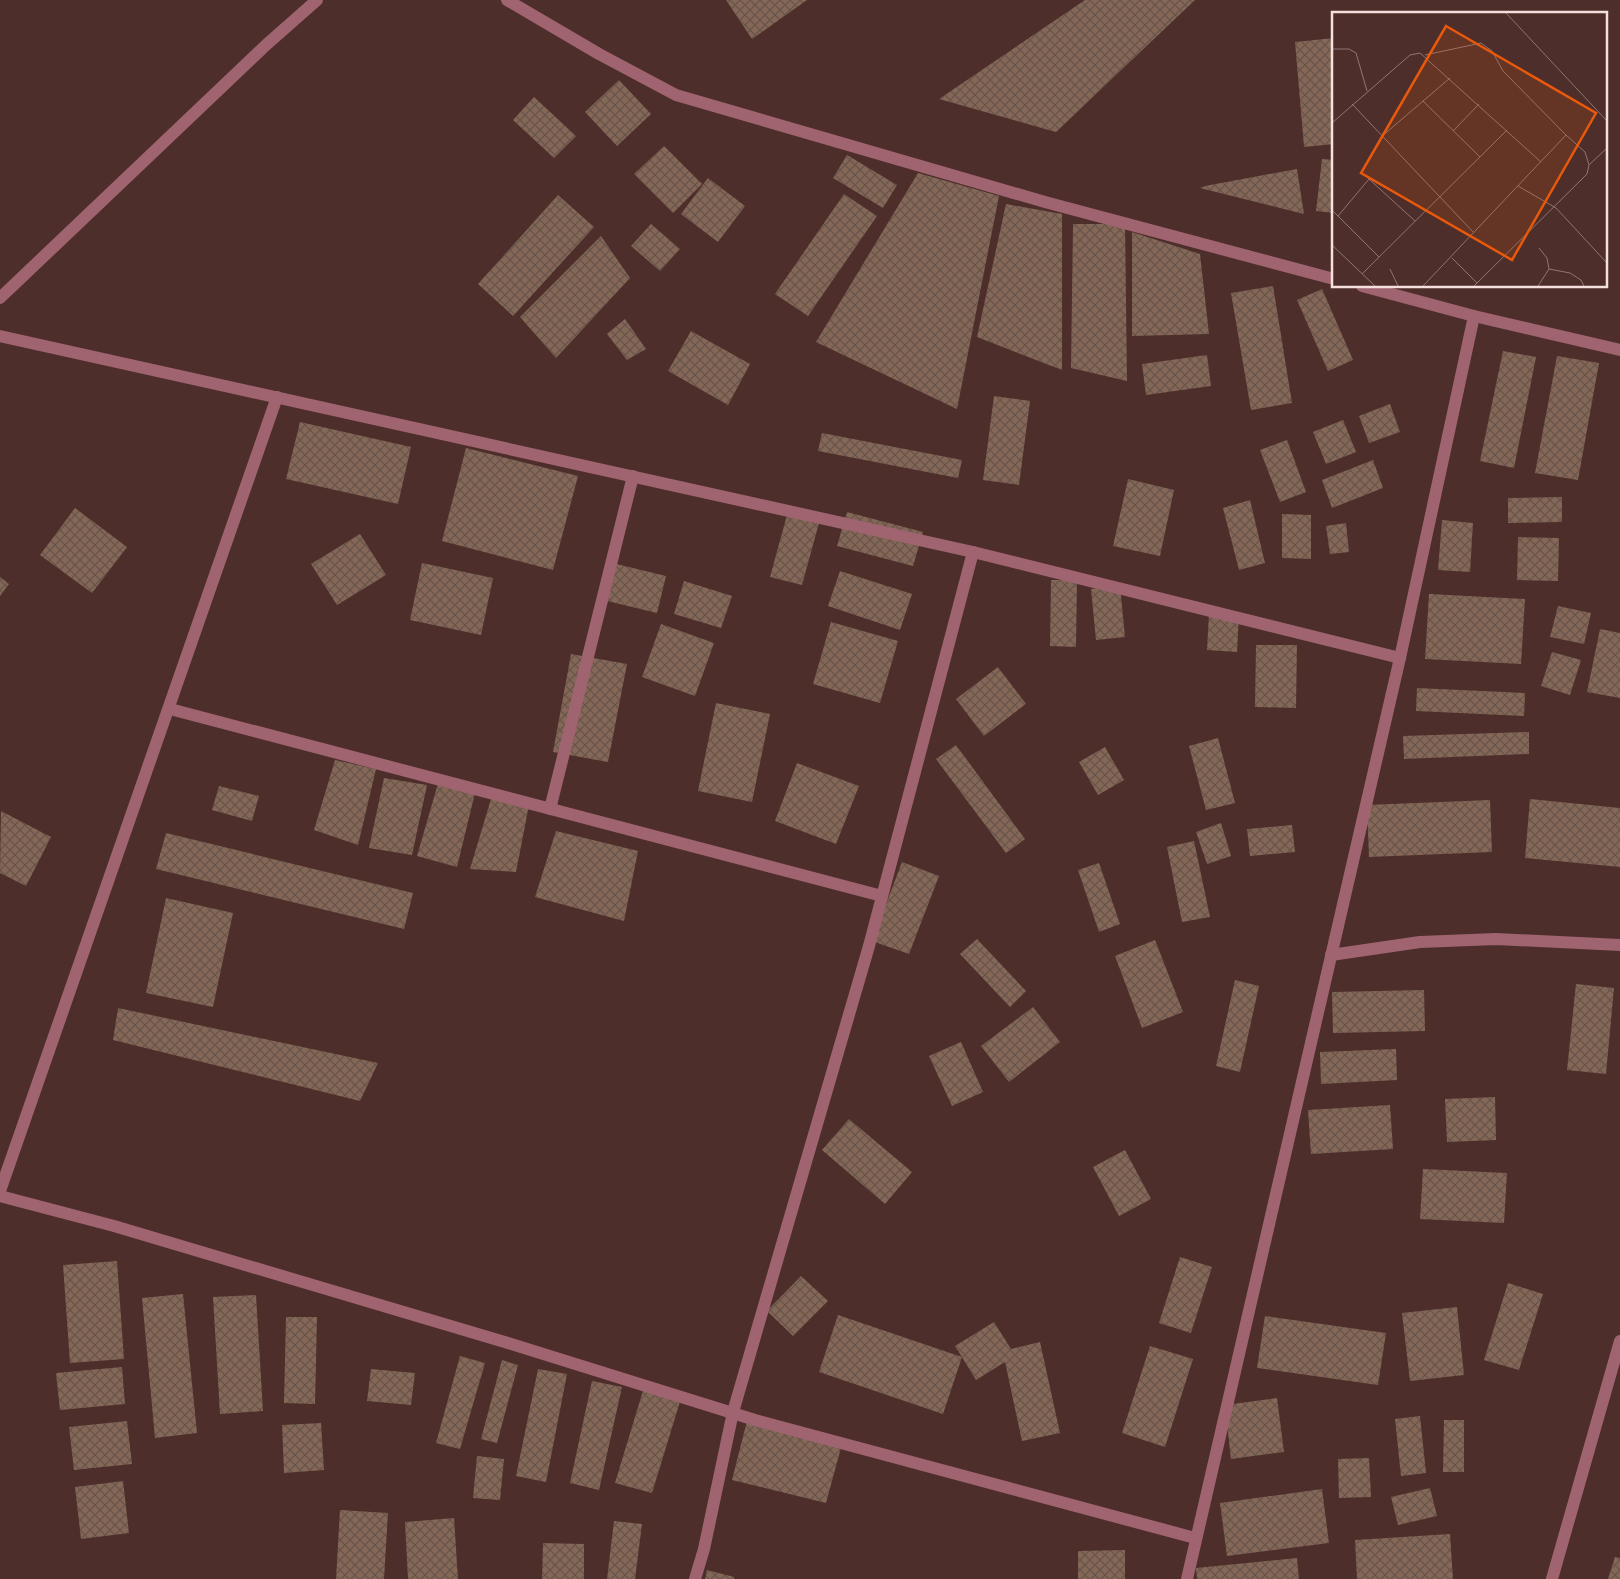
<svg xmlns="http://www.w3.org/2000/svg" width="1620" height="1579" font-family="Montserrat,sans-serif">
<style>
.building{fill:url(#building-cross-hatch)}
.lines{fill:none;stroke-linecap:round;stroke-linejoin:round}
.minor{stroke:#a06470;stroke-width:12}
.inset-road{fill:none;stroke:#907572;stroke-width:1}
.view{fill:#e8590c;fill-opacity:0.15;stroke:#e8590c;stroke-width:2.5}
.inset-edge{fill:none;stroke:#f5e0dd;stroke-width:2.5}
</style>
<defs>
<pattern id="building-cross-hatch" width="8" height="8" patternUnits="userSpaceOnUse" patternTransform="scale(1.25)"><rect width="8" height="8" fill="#846756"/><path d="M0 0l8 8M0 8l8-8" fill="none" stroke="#67554c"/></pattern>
</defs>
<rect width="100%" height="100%" fill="#4d2e2a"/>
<!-- building -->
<g class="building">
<polygon points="726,0 807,0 752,39"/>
<polygon points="1085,0 1195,0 1056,132 939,99"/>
<polygon points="1334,38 1334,144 1304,147 1295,42"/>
<polygon points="619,80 651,114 617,146 585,112"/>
<polygon points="534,97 576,136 554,158 513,120"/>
<polygon points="664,146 702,184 673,213 634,174"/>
<polygon points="847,155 897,185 883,208 833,178"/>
<polygon points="1322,159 1334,160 1334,213 1316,211"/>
<polygon points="1297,169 1304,214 1200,188 1205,186"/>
<polygon points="918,173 999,196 957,409 816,342"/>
<polygon points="708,178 745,206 718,242 681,214"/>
<polygon points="844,194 877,216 808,316 775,294"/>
<polygon points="558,195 594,227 513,316 478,284"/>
<polygon points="1006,204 1062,214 1062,370 977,337"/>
<polygon points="651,224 680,249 660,271 631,246"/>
<polygon points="1073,224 1125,224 1127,381 1071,368"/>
<polygon points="1132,232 1200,254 1209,334 1132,336"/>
<polygon points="601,236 630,278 556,358 520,317"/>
<polygon points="1273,286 1292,403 1251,410 1231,293"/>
<polygon points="1322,289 1353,360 1328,371 1297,300"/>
<polygon points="625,319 646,349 627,360 607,334"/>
<polygon points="691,331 750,364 728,405 668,371"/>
<polygon points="1503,351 1536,357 1514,468 1480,461"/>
<polygon points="1207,355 1211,386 1146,395 1142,364"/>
<polygon points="1557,356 1599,363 1578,480 1535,473"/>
<polygon points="994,396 1030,401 1019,485 983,480"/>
<polygon points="1390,404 1400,432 1369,443 1359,416"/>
<polygon points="1343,420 1356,452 1326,464 1313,432"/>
<polygon points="300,422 411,447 398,504 286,479"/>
<polygon points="822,433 962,460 958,478 818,451"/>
<polygon points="1287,440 1306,492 1280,502 1260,450"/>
<polygon points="466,448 578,476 553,570 442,541"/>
<polygon points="1373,460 1383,488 1332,508 1322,480"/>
<polygon points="1128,479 1174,490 1160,556 1113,546"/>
<polygon points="1562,497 1562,522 1508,523 1508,498"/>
<polygon points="1250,500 1265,563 1239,570 1223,508"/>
<polygon points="75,508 127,547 92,593 40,555"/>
<polygon points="847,512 923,532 913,566 837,546"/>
<polygon points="1282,514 1311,515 1311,559 1282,558"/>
<polygon points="787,515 819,523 802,585 770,577"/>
<polygon points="1442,520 1473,523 1470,572 1438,570"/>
<polygon points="1346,523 1349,552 1330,554 1326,526"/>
<polygon points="360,534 386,575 337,605 311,564"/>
<polygon points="1518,537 1559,538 1558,581 1517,580"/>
<polygon points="608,562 666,576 657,613 599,599"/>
<polygon points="422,563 493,578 481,635 410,620"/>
<polygon points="840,571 912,594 900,630 828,606"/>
<polygon points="0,577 9,584 0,596"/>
<polygon points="1051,580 1077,580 1076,647 1050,646"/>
<polygon points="684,581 732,596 721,628 674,614"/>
<polygon points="1120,586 1125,637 1096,640 1091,589"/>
<polygon points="1429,594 1525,599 1521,664 1425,659"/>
<polygon points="1558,606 1591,613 1584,644 1550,637"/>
<polygon points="1209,613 1239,614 1237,652 1207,650"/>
<polygon points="831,622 898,641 880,703 813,684"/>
<polygon points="661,624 714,643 695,696 642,677"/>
<polygon points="1600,629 1620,633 1620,698 1587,692"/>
<polygon points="1256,645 1297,645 1296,708 1255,707"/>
<polygon points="1552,652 1581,660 1570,695 1541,686"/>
<polygon points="571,654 627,664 608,762 553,752"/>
<polygon points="998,667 1026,704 984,736 956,699"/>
<polygon points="1417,688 1525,693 1524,716 1416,711"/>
<polygon points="716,703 770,714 752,802 698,791"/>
<polygon points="1529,732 1529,754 1404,759 1403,736"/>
<polygon points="1218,738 1235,803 1206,810 1189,746"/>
<polygon points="956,745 1025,839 1006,853 936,759"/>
<polygon points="1105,747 1124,780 1098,795 1079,762"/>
<polygon points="335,760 376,769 358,845 314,830"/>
<polygon points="797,763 859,786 836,844 775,821"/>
<polygon points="384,778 427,785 412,855 369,848"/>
<polygon points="439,780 475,793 457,867 417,856"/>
<polygon points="219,786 259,796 252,821 212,810"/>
<polygon points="491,799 529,805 516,872 470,869"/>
<polygon points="1530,799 1620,808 1620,867 1525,858"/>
<polygon points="1490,800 1492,852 1369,857 1367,805"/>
<polygon points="1,811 51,837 26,886 0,873"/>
<polygon points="1221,823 1231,856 1207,864 1196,832"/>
<polygon points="1292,825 1295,852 1250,856 1247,829"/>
<polygon points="556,831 638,851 624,921 535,897"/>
<polygon points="166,833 413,893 404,929 156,869"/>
<polygon points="1194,841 1210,917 1182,922 1167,847"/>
<polygon points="902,862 939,876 909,954 872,941"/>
<polygon points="1099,863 1120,924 1099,932 1078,870"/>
<polygon points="166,898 233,913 213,1007 146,993"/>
<polygon points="977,939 1026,991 1010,1007 960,954"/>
<polygon points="1155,940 1183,1012 1142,1028 1115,956"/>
<polygon points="1235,980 1259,986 1240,1072 1216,1066"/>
<polygon points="1576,984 1614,988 1606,1074 1567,1070"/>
<polygon points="1424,990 1425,1031 1333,1033 1332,992"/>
<polygon points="1033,1007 1060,1042 1009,1082 981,1046"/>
<polygon points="118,1008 378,1063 360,1101 113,1040"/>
<polygon points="961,1042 983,1092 952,1106 929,1056"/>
<polygon points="1396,1049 1397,1080 1321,1084 1320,1052"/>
<polygon points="1495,1097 1496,1140 1447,1142 1445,1099"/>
<polygon points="1390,1105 1393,1149 1311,1154 1308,1110"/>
<polygon points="849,1119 912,1172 885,1204 822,1150"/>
<polygon points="1125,1150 1151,1199 1119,1216 1093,1167"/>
<polygon points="1423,1169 1507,1173 1504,1223 1420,1219"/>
<polygon points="1180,1257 1212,1267 1191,1333 1159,1323"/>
<polygon points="117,1261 124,1359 70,1363 63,1265"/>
<polygon points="801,1276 828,1301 793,1336 767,1311"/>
<polygon points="1508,1283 1543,1294 1519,1370 1484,1360"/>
<polygon points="183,1294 197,1433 155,1438 142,1298"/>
<polygon points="256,1295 263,1411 220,1414 213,1297"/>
<polygon points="1457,1307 1464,1375 1410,1381 1402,1313"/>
<polygon points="838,1315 962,1357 955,1346 994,1322 1011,1349 1040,1342 1060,1433 1022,1441 1005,1362 976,1380 962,1357 943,1414 819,1372"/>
<polygon points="1265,1316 1386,1333 1378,1385 1257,1368"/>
<polygon points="286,1317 317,1317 315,1404 284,1403"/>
<polygon points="1150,1346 1193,1359 1165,1447 1122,1433"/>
<polygon points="460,1356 485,1363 460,1449 436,1443"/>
<polygon points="502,1360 518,1365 497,1443 481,1439"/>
<polygon points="122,1367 125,1404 60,1410 56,1373"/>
<polygon points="371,1369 415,1373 411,1405 367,1401"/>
<polygon points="538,1369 567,1374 546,1482 516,1476"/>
<polygon points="592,1381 622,1387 599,1490 570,1483"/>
<polygon points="645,1384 682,1395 652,1493 615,1483"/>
<polygon points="1277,1398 1284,1452 1231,1459 1225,1405"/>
<polygon points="1420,1416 1426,1473 1401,1476 1395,1419"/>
<polygon points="1444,1420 1464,1420 1464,1472 1443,1472"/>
<polygon points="127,1421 132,1464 74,1470 69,1427"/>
<polygon points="747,1421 842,1444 826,1503 732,1480"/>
<polygon points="321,1423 324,1470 284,1473 282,1425"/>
<polygon points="477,1456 504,1459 500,1500 473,1498"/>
<polygon points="1369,1458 1371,1497 1339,1498 1338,1459"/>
<polygon points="123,1481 129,1533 81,1539 75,1487"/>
<polygon points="1430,1488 1437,1516 1398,1525 1391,1497"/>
<polygon points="1322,1489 1329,1543 1227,1556 1220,1503"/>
<polygon points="340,1510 388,1513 384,1579 336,1579"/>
<polygon points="454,1518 458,1579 408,1579 405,1522"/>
<polygon points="614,1521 642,1524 635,1579 607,1579"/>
<polygon points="1450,1534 1453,1579 1357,1579 1355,1540"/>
<polygon points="543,1543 584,1544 584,1579 542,1579"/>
<polygon points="1125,1550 1125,1579 1078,1579 1078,1551"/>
<polygon points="1615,1557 1620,1558 1620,1579 1608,1579"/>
<polygon points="1297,1558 1299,1579 1197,1579 1196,1568"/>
<polygon points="707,1570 734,1577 734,1579 705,1579"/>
</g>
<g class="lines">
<!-- minor -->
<g class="minor">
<polyline points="507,0 599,54 676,95 1045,202 1334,279"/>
<polyline points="0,298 266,45 317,0"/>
<polyline points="1474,316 1620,350"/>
<polyline points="0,336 973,552 1400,658"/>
<polyline points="170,709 882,896"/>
<polyline points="550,809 633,476"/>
<polyline points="1331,955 1420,942 1496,939 1620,945"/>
<polyline points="0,1191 277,397"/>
<polyline points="0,1196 114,1226 508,1343 755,1420 1195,1538"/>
<polyline points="695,1579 704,1549 733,1412 869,946 973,552"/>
<polyline points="1187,1579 1400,658 1474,316 1362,286"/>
<polyline points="1552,1579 1620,1341"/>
</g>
</g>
<!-- overview -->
<g transform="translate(1332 12)">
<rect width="275" height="275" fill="#4d2e2a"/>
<path class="inset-road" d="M 174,1 L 275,109M 0,37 L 17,37 L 24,41 L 35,79M 91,89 L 148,145M 20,92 L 142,221M 0,111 L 78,43 L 88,41 L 209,150M 121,119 L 147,92M 49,125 L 118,66M 257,153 L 275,136M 186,174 L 224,196 L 275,251M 0,198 L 47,245M 6,204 L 37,167 L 83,209M 0,233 L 43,274M 120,246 L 145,271M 58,257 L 66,274M 217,257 L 238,261 L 249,268 L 252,274M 30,262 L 175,118M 91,274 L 234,123 L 171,59 L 160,39 L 149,31 L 93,43M 142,274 L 255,162 L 257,153 L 253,140 L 234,123M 206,274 L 217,257 L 215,246 L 207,236"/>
<path class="view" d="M 114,14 L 264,101 L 180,248 L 29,161 Z"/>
<rect width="275" height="275" class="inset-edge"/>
</g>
</svg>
